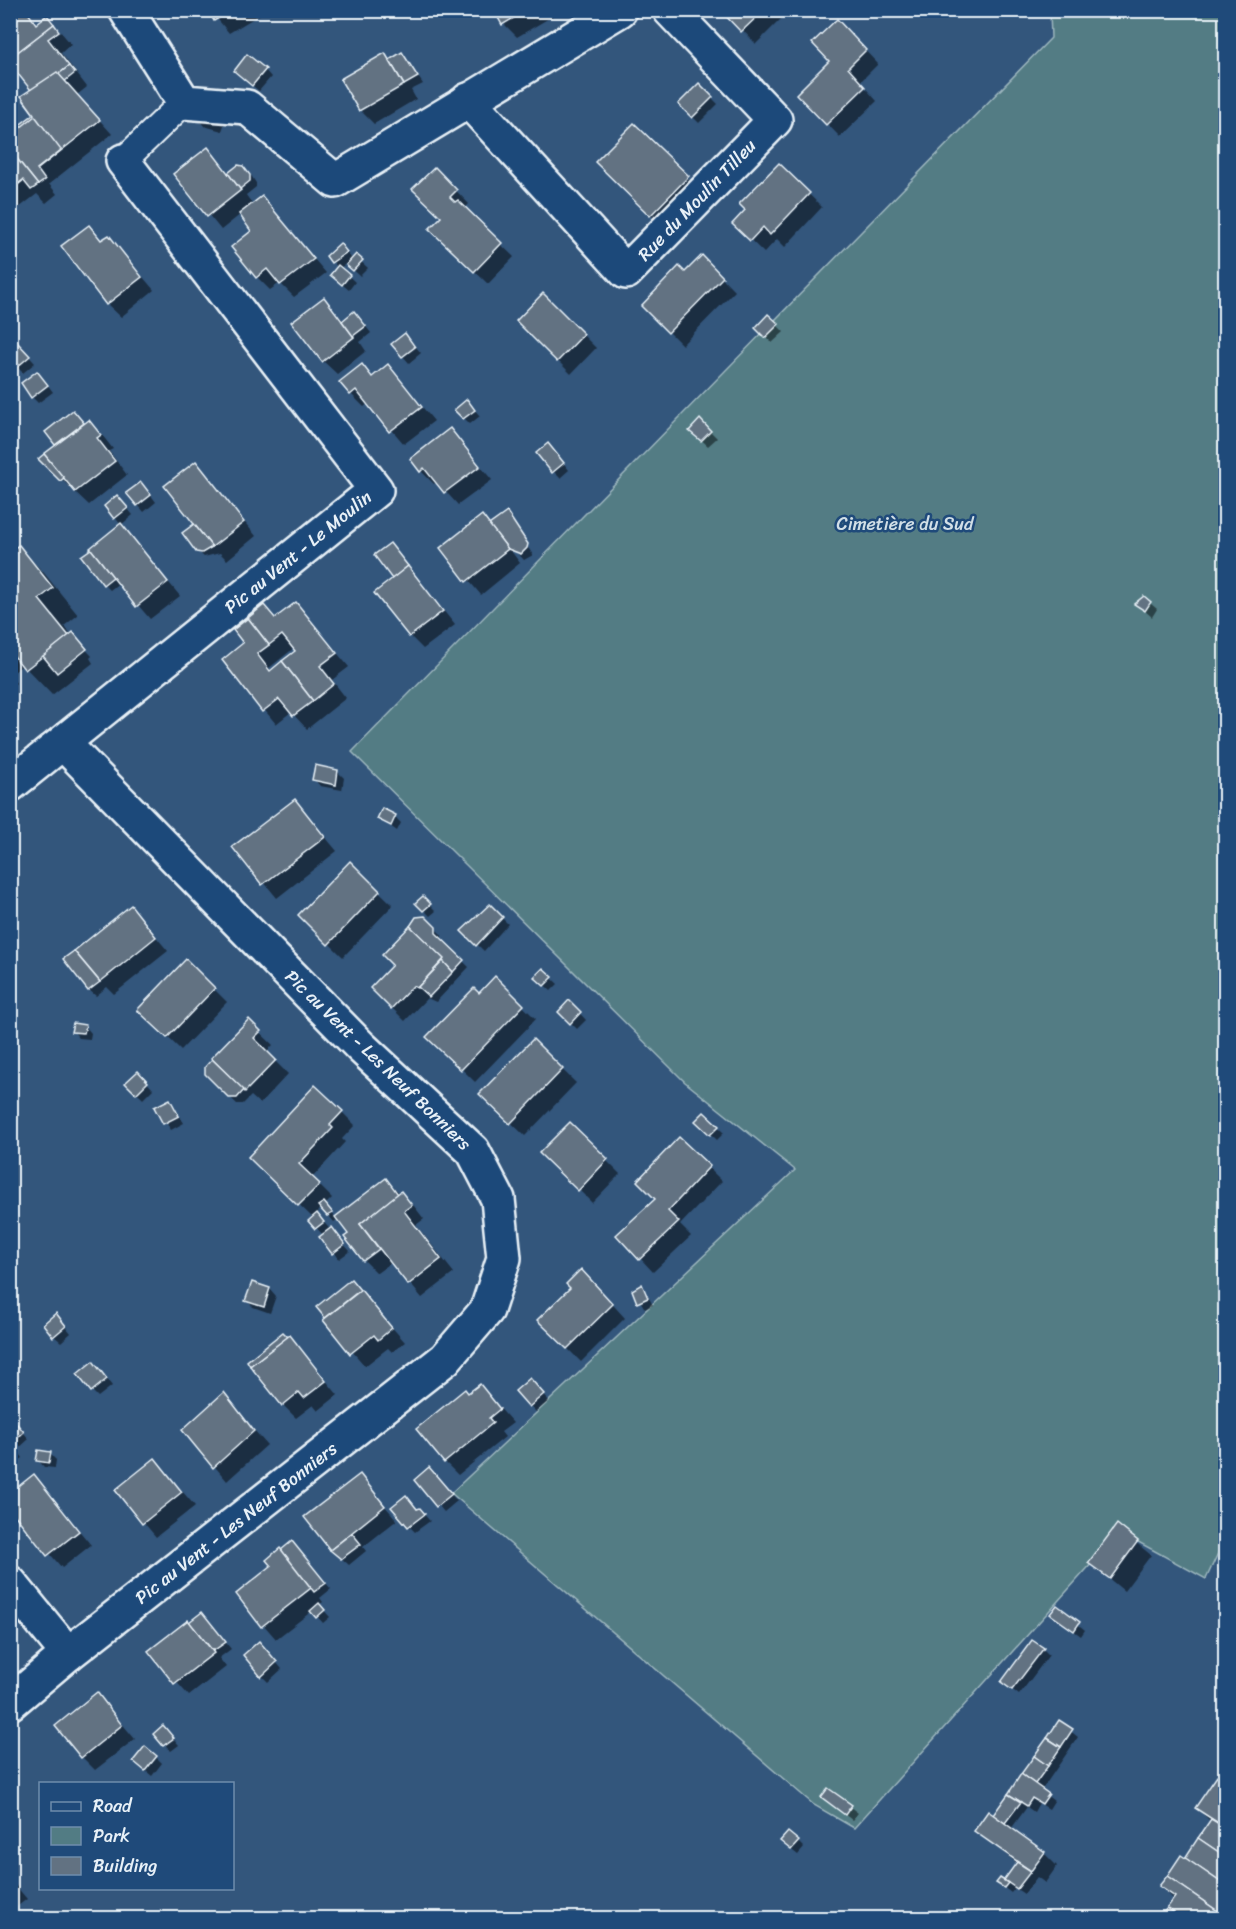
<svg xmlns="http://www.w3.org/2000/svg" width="1236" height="1929" font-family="Sriracha,sans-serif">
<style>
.green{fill:#527c84;stroke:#9db6be;stroke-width:1.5}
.shadow{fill:#0007;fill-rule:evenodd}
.building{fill:#627282;stroke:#e8f1f8;stroke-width:1.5}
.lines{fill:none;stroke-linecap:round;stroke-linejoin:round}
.pedestrian-casing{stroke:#e8f1f8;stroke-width:30}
.minor-casing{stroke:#e8f1f8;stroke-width:38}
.pedestrian{stroke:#1f4a7a;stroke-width:26}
.minor{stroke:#1f4a7a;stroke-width:33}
.labels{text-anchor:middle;stroke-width:5;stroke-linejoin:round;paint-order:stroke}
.street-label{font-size:18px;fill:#e8f1f8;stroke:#1f4a7a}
.park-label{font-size:18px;fill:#d2dfe7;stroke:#1f4a7a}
</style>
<rect width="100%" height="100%" fill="#33567c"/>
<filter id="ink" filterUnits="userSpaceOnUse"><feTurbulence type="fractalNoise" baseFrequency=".0167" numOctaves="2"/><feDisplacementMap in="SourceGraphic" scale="12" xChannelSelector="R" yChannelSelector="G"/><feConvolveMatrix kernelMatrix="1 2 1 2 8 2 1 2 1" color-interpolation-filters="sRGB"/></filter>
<g filter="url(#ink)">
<!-- green -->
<polygon class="green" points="1050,11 1225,11 1226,1536 1206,1579 1120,1532 854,1828 814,1805 451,1493 795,1170 685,1082 352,752 1051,38"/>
<!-- shadow -->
<g class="shadow">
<polygon points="10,10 32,10 29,13 38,25 47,17 60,31 71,44 61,53 87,87 77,95 112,134 49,184 57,194 46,203 37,194 11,214 10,133 36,115 33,90"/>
<polygon points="210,10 267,10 229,33"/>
<polygon points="495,10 563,10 517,37 504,24"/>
<polygon points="723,10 777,10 783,17 756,44"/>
<polygon points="837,21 878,64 860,82 877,101 840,137 798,94 831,61"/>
<polygon points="402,53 423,84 411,90 416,99 374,124 360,110 342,80 384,55 390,61"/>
<polygon points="265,70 271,77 259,91 242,77"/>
<polygon points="699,85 718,104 699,123 680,104"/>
<polygon points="198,119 225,122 222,131 204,126"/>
<polygon points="634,125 701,191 664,228 597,162"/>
<polygon points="208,149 230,174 250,174 256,183 256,187 246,195 253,205 262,198 326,273 294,297 280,283 270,290 257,277 253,231 241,214 221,230 175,174"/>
<polygon points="779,165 822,207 785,247 777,239 764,253 734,224"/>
<polygon points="435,169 469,204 464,209 514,257 488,284 431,229 443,217"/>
<polygon points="88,227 102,241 109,237 154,290 121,317 107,304"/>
<polygon points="340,245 352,259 340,268 355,282 349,290 338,281 338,268 328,256"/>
<polygon points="356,257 368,268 360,276 348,265"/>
<polygon points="702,257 735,291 682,345 643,306 685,274"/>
<polygon points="543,295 596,348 571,374 518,321"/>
<polygon points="323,299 344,321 360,319 371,333 360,342 366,351 337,374 323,361"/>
<polygon points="768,316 784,332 772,343 757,328"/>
<polygon points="411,341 421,353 409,363 403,356"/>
<polygon points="23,350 35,363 23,373 17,367"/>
<polygon points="362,366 373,378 388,366 434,421 404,444 369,403 364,407 351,394"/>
<polygon points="44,380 53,392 38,403 32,397"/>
<polygon points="467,401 480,416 470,424 464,418"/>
<polygon points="73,412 85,425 88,422 102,435 113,449 109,451 127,475 89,505 40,459 58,445 47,432"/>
<polygon points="700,421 717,438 708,446 691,430"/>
<polygon points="450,430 492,480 458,505 437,482 434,484 421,471"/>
<polygon points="554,451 569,470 560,478 554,472"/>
<polygon points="196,463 256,536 227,560 220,553 204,557 198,551"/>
<polygon points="147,490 156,502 144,512 128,493"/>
<polygon points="123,503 133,515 121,525 106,506"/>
<polygon points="506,514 533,555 524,560 510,545 508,547 520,563 481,595 442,549 491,526"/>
<polygon points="121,525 180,596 150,619 119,583 110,590 104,584"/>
<polygon points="19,547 44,573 78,615 64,626 92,656 90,658 93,663 52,695 23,665 10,675 10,550 12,552"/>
<polygon points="414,574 455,625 423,649 410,636"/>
<polygon points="1144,598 1157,609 1152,617 1137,604"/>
<path d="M 296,604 L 349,667 L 332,680 L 346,698 L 307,729 L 291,712 L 276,724 L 224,661 ZM 294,648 L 297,651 L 272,671 L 269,668 Z"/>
<polygon points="10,677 16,683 10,687"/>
<polygon points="338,772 344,778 342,790 320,786 314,779"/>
<polygon points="295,801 337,851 277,898 235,847"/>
<polygon points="395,817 401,823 397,831 379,818"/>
<polygon points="350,863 393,905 343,957 300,915"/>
<polygon points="423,898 436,911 430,916 417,903"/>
<polygon points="490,906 508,924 484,951 463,931"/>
<polygon points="131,907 168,951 114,994 107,987 96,996 89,990"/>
<polygon points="424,918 442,935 442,941 469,967 436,1002 427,998 405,1021 372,988 394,965"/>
<polygon points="186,961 227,1002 181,1050 139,1010"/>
<polygon points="543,970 558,984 551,991 536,977"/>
<polygon points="495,979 536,1019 475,1082 429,1037"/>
<polygon points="569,1002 586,1020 577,1029 560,1012"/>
<polygon points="249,1022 273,1045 266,1052 288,1074 260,1104 251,1096 243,1104 237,1104 206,1074"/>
<polygon points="85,1026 91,1033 90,1039 79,1038 73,1031"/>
<polygon points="533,1041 576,1083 525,1136 481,1094"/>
<polygon points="138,1073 153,1089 143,1099 127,1083"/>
<polygon points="169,1100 184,1123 171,1130 156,1107"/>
<polygon points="342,1112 355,1125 342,1139 345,1142 312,1178 332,1198 325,1205 336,1218 386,1180 414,1206 424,1219 416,1225 454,1273 422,1298 392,1262 377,1273 364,1260 338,1219 334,1222 322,1208 316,1214 350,1251 339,1259 324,1236 310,1221 313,1218 263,1170"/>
<polygon points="704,1114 724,1133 717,1140 697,1121"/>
<polygon points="570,1124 620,1174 592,1203 542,1153"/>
<polygon points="679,1139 722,1181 680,1225 691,1236 653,1272 640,1258"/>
<polygon points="253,1284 270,1289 276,1296 270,1313 253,1307 247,1301"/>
<polygon points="594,1284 625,1318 581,1362 539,1320"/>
<polygon points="642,1286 653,1305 645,1309 634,1290"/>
<polygon points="357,1288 405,1342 392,1352 388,1348 365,1366 325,1320 327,1318 318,1307"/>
<polygon points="62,1322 71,1333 61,1342 54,1336"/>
<polygon points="290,1337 338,1395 318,1411 313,1405 296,1418 283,1405"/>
<polygon points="99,1369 112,1386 98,1397 92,1391"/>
<polygon points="530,1380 549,1401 536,1412 517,1392"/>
<polygon points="480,1386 513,1423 501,1432 505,1437 458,1475 445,1462 469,1395"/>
<polygon points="224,1395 267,1445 227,1481 184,1430"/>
<polygon points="10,1416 29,1439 17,1450 23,1458 10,1467"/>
<polygon points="50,1454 56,1460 55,1468 44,1467 38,1460"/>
<polygon points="155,1460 195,1506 156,1537 117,1491"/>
<polygon points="34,1476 91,1545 62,1568 10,1507"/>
<polygon points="359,1476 397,1520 363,1547 366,1551 349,1565 331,1549"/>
<polygon points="435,1476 457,1501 444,1512 416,1480"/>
<polygon points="420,1510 430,1521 415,1532 409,1526"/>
<polygon points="1117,1527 1151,1555 1124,1591 1090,1563"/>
<polygon points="292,1543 331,1589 320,1598 323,1602 319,1605 330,1617 323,1623 312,1611 276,1639 238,1595 273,1566 281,1551"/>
<polygon points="1057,1607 1085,1630 1081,1636 1059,1620"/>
<polygon points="208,1620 231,1649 219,1658 226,1667 189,1696 150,1652 189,1624"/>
<polygon points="265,1649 282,1669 268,1682 262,1676"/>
<polygon points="1043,1649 1049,1655 1019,1695 1003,1682"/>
<polygon points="97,1694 135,1739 95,1770 82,1757"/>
<polygon points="1059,1722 1078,1737 1041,1791 1054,1801 1049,1809 1039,1803 1034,1812 1027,1807 1011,1829 1044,1853 1057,1866 1045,1883 1037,1877 1024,1894 1015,1888 1011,1893 998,1883 1004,1882 1018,1864 976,1831 993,1817"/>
<polygon points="169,1733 179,1745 171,1751 155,1734"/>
<polygon points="156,1757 162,1763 152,1776 141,1767"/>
<polygon points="1226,1784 1226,1918 1165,1918 1163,1916 1174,1900 1161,1886 1181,1858 1185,1860 1211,1822 1197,1808"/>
<polygon points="828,1790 858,1813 852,1820 829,1803"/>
<polygon points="798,1842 804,1848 798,1855 788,1847"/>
<polygon points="10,1879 27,1899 10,1912"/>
</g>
<!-- building -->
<g class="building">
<polygon points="10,10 26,10 36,24 47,15 54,24 10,58"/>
<polygon points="208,10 232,10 214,21"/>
<polygon points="494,10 527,10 502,25"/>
<polygon points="720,10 764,10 741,32"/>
<polygon points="837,19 866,50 848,68 865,87 826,125 796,94 829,61 812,43"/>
<polygon points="54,24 59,31 48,39 69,66 34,94 10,64 10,58"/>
<polygon points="402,52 418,77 404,85 389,60"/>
<polygon points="385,53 404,85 359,111 340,79"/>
<polygon points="247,54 266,69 252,86 234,71"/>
<polygon points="69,66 75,73 65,81 97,122 61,150 24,101"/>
<polygon points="57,72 100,120 10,191 10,132 34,114 21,96"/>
<polygon points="699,83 713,97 692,118 678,104"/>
<polygon points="35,116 61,150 37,169 45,180 38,185 10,150 10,136"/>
<polygon points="634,123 689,176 650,216 595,162"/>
<polygon points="208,147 241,190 207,217 173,174"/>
<polygon points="10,150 38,185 31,190 23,180 10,190"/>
<polygon points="779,163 810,193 770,235 763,227 750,241 732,224 745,210 739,204"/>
<polygon points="238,165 243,166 250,175 250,181 240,189 228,173"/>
<polygon points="435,167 457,190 450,197 455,202 458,200 502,243 474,272 429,229 441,217 412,189"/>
<polygon points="262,196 314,259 280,285 267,269 256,278 231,247 251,231 239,214"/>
<polygon points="89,225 101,240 109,235 142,277 106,305 61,246"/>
<polygon points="340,243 347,252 331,263 326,256"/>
<polygon points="356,254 363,260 353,271 346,265"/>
<polygon points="702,255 723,277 668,333 641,306 679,266 685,272"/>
<polygon points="338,265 350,275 342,285 330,275"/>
<polygon points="543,293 584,334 557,362 516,321"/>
<polygon points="324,297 354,337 322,362 291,322"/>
<polygon points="354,311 366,326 353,336 342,321"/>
<polygon points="768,314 779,324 765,338 755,328"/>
<polygon points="405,333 415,347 402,357 391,344"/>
<polygon points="17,342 30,356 16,368 10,362 10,347"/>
<polygon points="362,364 372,377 388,364 422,407 389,432 356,390 350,395 339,382"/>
<polygon points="37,371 48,385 31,398 21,383"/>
<polygon points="467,399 475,410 463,419 454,410"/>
<polygon points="73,410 84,423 55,445 45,432"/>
<polygon points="700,419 711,431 701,441 689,431"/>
<polygon points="89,420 101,435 97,438 115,461 75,492 44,454"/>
<polygon points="450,428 480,466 444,493 424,468 420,472 410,459"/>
<polygon points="548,443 564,463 552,473 536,453"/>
<polygon points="44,454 64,478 60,481 38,459"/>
<polygon points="196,461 244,522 212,547 164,486"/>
<polygon points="141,482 151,495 137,506 126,493"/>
<polygon points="117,495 128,508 114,519 104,506"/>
<polygon points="507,512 528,544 527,548 521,554 508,549 489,525"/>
<polygon points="482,515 508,549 466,582 440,548"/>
<polygon points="121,523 168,582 136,607 90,548"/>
<polygon points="194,524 212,547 202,553 196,552 182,533"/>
<polygon points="390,543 408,566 392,579 374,555"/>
<polygon points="19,545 53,588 39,599 69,636 25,670 10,651 10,551"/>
<polygon points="91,549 113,577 103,585 81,556"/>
<polygon points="408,566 443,611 409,637 374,593"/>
<polygon points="1144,596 1151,602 1145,611 1134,604"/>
<polygon points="296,602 337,653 320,666 334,684 313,701 282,661 295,651 282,635 269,645 248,618 264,605 275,618"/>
<polygon points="248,618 269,645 257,654 270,671 282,661 313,701 293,716 279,699 262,712 222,660 243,643 233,630"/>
<polygon points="73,632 87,649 57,673 43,656"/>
<polygon points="315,765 338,770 336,785 312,780"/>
<polygon points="295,799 325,837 262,885 232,847"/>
<polygon points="382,808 396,815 391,826 377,819"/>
<polygon points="350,861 380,891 328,945 298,915"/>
<polygon points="423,896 431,904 423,911 415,903"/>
<polygon points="490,904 503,917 476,946 461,931"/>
<polygon points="131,905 156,937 100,982 74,951"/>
<polygon points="425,916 436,927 436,933 464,960 453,972 410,926 416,917"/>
<polygon points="410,926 444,959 417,988 413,986 391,1009 370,988 392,965 382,955"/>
<polygon points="74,951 100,982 88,991 63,959"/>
<polygon points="186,959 215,988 167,1038 137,1010"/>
<polygon points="443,961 453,972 429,997 418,987"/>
<polygon points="543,968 553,977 544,986 534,977"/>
<polygon points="495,976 524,1005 461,1070 426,1037 474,988 479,993"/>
<polygon points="569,1000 581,1012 570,1024 558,1012"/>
<polygon points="249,1019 261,1031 254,1038 276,1060 245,1092 211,1058"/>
<polygon points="73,1023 86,1025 84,1033 71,1032"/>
<polygon points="533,1039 563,1069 510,1124 479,1094"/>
<polygon points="212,1059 244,1090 237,1098 229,1098 205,1074 205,1067"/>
<polygon points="138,1071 148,1082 136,1094 125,1083"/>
<polygon points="315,1085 343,1111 330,1125 333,1128 299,1164 320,1184 298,1206 248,1157"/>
<polygon points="170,1099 179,1116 163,1124 154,1107"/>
<polygon points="704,1112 719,1126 710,1135 695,1121"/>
<polygon points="570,1122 608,1159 578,1191 539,1153"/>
<polygon points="679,1137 710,1166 668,1211 679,1222 639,1260 616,1235 655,1199 637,1181"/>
<polygon points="386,1178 398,1194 360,1224 379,1249 363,1261 344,1237 348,1234 335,1217"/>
<polygon points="401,1191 412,1205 404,1211 441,1259 408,1285 360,1224"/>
<polygon points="324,1202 333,1213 327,1216 318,1206"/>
<polygon points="317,1213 324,1222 315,1229 308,1221"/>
<polygon points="332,1227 345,1244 332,1254 319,1237"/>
<polygon points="581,1269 613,1304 567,1349 537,1320 570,1288 566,1284"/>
<polygon points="351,1279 360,1290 325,1318 316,1307"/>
<polygon points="252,1282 270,1288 264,1307 245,1301"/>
<polygon points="642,1284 648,1298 637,1303 632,1290"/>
<polygon points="361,1290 392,1328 378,1340 374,1335 350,1354 323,1320"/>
<polygon points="56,1313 66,1326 53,1337 43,1324"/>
<polygon points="283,1332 288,1337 250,1366 247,1361"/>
<polygon points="290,1335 326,1381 304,1398 299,1392 282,1406 250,1366"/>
<polygon points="93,1361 107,1379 91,1392 77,1374"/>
<polygon points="530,1378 544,1394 529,1407 515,1391"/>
<polygon points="480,1384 500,1409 489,1418 493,1423 444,1463 416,1429 465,1389 468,1393"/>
<polygon points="224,1392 254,1431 213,1468 182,1430"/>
<polygon points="10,1416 24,1432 11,1444 10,1443"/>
<polygon points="38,1450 51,1452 49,1463 36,1461"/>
<polygon points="155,1458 182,1492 142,1524 115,1490"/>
<polygon points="429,1467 452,1494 436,1507 414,1480"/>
<polygon points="34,1474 79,1531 47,1556 10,1509 10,1493"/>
<polygon points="360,1474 385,1506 330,1550 304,1517"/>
<polygon points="406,1495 417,1509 420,1508 425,1514 408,1527 391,1507"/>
<polygon points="1117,1524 1138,1541 1110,1579 1088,1563"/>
<polygon points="352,1533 361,1544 341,1559 330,1550"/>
<polygon points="292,1541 326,1583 314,1592 281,1550"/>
<polygon points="280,1548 311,1588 261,1627 236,1594 271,1566 266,1560"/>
<polygon points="319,1603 325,1610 316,1618 310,1611"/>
<polygon points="1057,1605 1080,1622 1074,1631 1050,1614"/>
<polygon points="202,1612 226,1642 213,1651 189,1622"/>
<polygon points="188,1620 214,1653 174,1684 148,1651"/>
<polygon points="1032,1640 1044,1648 1012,1690 1001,1682"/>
<polygon points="259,1641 277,1662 261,1677 243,1655"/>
<polygon points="97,1692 122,1725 81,1758 55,1726"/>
<polygon points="1059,1720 1073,1729 1061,1747 1047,1738"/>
<polygon points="163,1725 174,1738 163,1746 153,1734"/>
<polygon points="1047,1738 1061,1747 1048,1766 1034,1756"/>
<polygon points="145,1746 157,1756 145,1771 133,1761"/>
<polygon points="1034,1756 1048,1766 1035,1784 1021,1774"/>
<polygon points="1021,1774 1049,1794 1042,1804 1032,1798 1027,1806 1008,1794"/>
<polygon points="1217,1776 1226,1782 1226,1828 1195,1808"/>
<polygon points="828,1788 852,1805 845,1815 821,1797"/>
<polygon points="1008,1794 1021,1802 1005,1823 993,1815"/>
<polygon points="988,1811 1045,1852 1031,1871 974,1831"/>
<polygon points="1211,1819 1226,1828 1226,1857 1198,1838"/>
<polygon points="788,1832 799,1841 791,1850 780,1841"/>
<polygon points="1198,1838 1226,1857 1226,1886 1185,1858"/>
<polygon points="1181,1855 1226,1886 1226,1910 1222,1914 1167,1876"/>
<polygon points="1017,1862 1031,1871 1017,1889 1004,1880"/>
<polygon points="1167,1876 1219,1912 1214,1918 1181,1918 1167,1908 1175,1897 1159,1886"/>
<polygon points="1000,1878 1008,1883 1004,1888 996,1883"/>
<polygon points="1167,1908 1177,1915 1181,1918 1161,1916"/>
</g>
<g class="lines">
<!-- pedestrian casing -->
<g class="pedestrian-casing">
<polyline id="pedestrian" points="123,161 184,102"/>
</g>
<!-- minor casing -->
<g class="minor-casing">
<g id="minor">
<polyline points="126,10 184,102 247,107 335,181 620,10"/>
<polyline points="468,100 626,272 775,120 670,10"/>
<polyline points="63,743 361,1047 473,1151 498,1199 504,1258 487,1310 445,1359 68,1654"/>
<polyline points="10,785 376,490 123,161"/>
<polyline points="10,1583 68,1654 10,1703"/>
</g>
</g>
<!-- pedestrian -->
<use href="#pedestrian" class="pedestrian"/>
<!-- minor -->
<use href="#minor" class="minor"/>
</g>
</g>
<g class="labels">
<!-- street labels -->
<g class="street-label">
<text transform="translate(697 200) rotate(-46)" y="6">Rue du Moulin Tilleu</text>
<text transform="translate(298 552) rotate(-39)" y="6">Pic au Vent - Le Moulin</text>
<text transform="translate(378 1060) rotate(44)" y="6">Pic au Vent - Les Neuf Bonniers</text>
<text transform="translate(236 1523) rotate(-38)" y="6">Pic au Vent - Les Neuf Bonniers</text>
</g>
<!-- park labels -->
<g class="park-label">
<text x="905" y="530">Cimetière du Sud</text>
</g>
</g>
<!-- margin -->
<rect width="1236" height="1929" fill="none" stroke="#1f4a7a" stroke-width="36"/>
<rect x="18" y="18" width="1200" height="1893" fill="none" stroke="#e8f1f8" stroke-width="2" filter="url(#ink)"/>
<!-- legend -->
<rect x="39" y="1782" width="195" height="108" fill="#1f4a7a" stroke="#6f8dac" stroke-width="1.5"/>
<rect x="51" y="1802" width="30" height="9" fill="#1f4a7a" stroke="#6f8dac" stroke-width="1.5"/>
<text x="93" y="1812" font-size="18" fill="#e8f1f8">Road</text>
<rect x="51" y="1827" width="30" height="18" fill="#527c84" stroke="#6f8dac" stroke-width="1.5"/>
<text x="93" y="1842" font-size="18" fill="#e8f1f8">Park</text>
<rect x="51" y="1857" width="30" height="18" fill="#627282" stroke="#6f8dac" stroke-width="1.5"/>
<text x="93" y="1872" font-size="18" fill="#e8f1f8">Building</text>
</svg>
